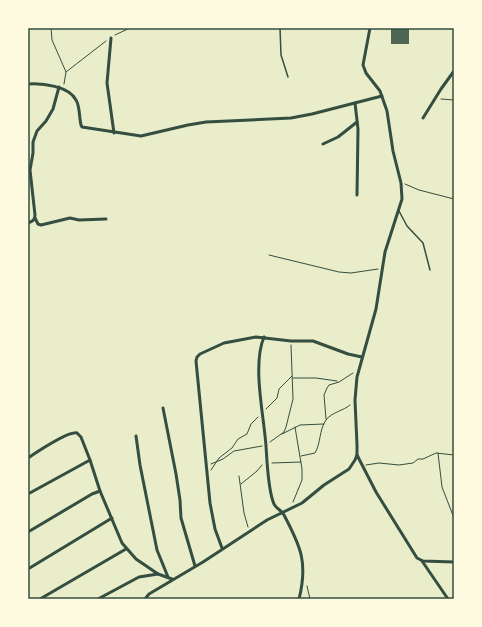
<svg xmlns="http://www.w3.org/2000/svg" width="482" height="627" font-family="'Open Sans',sans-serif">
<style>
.building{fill:#4f6655}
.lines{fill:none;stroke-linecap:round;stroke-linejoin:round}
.path{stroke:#344e41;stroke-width:1}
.service{stroke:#344e41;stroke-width:1.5}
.minor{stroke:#344e41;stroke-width:3}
.neatline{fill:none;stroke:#344e41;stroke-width:1.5}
</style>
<rect width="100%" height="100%" fill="#e9edc9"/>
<!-- building -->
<rect class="building" x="391" y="29" width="18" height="15"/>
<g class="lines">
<!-- path -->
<g class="path">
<polyline points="51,28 52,40 66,72 64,84"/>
<polyline points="115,35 130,28"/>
<polyline points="66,72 106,41"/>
<polyline points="441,99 454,100"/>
<polyline points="405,184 419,190 454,199"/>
<polyline points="269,255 339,272 351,273 378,269"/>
<polyline points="293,378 316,378 337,381"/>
<polyline points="266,409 277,398 279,389 292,376"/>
<polyline points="326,419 324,395 327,388 329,385 339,382 353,373"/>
<polyline points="282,434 300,425 324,424"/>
<polyline points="270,442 284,432 286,427 293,399 291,345"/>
<polyline points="438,453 442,487 454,518"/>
<path d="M 301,456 L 315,453 C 321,443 319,430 326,420 C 332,412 343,411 350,405"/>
<polyline points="272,463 301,462"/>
<polyline points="211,464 223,459 234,451 262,446"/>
<polyline points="366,465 379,463 399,465 413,463 418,459 423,459 436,453 454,455"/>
<polyline points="211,470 219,458 232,448 238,439 247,434 251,424 258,417"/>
<polyline points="239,476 244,513 248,527"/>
<polyline points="241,484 257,471 262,465"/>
<polyline points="293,502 302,480 302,469 295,427"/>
<polyline points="307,586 310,599"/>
</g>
<!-- service -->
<g class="service">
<polyline points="280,28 281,55 288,77"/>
<polyline points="399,211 407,226 423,243 430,270"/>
</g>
<!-- minor -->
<g class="minor">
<polyline points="111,38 107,83 114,133"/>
<path d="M 28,84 C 42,83 69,86 76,100 C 80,106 79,117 81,125 L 82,127 L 141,136 L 188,125 L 206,122 L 291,118 L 312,114 L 382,96"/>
<polyline points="355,103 358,129 357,195"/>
<polyline points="423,118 441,89 454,71"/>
<polyline points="323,144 338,137 357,122"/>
<polyline points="35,218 38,224 41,225 70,218 79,220 106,219"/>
<path d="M 28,223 C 33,221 35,220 35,215 L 30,170 L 33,153 L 33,142 L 37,131 L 46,121 L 53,109 L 59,87"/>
<path d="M 264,337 C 252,365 264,416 266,446 C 267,461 268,491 274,504 C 276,509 282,510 284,515 C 301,547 308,563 299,599"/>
<polyline points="163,408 176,474 180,500 181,518 195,566"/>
<polyline points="136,436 140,465 157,550 168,577"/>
<polyline points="357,455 376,492 417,558 423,561 454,562"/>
<path d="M 28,458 C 37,452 69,431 77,433 L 81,437 L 90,460 L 100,491 L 122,543 L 136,559 L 158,574 L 172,579"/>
<polyline points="28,494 90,460"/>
<polyline points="28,532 92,494 100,491"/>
<polyline points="222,548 215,529 210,503 196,361 197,357 200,354 224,343 256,337 291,341 313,341 348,354 362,357"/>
<polyline points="422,561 448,599"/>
<polyline points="28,569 112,518"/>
<polyline points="40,599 126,549"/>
<polyline points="98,599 139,577 158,574"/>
<polyline points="145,599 149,594 203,562 267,520 302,503 324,485 349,469 355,460 357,455 357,445 355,400 357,377 376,309 385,252 402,199 401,183 393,151 387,111 380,91 366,73 363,65 370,28"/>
</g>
</g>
<!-- border -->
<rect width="482" height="627" fill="none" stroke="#fefae0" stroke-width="58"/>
<rect x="29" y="29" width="424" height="569" class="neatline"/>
</svg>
